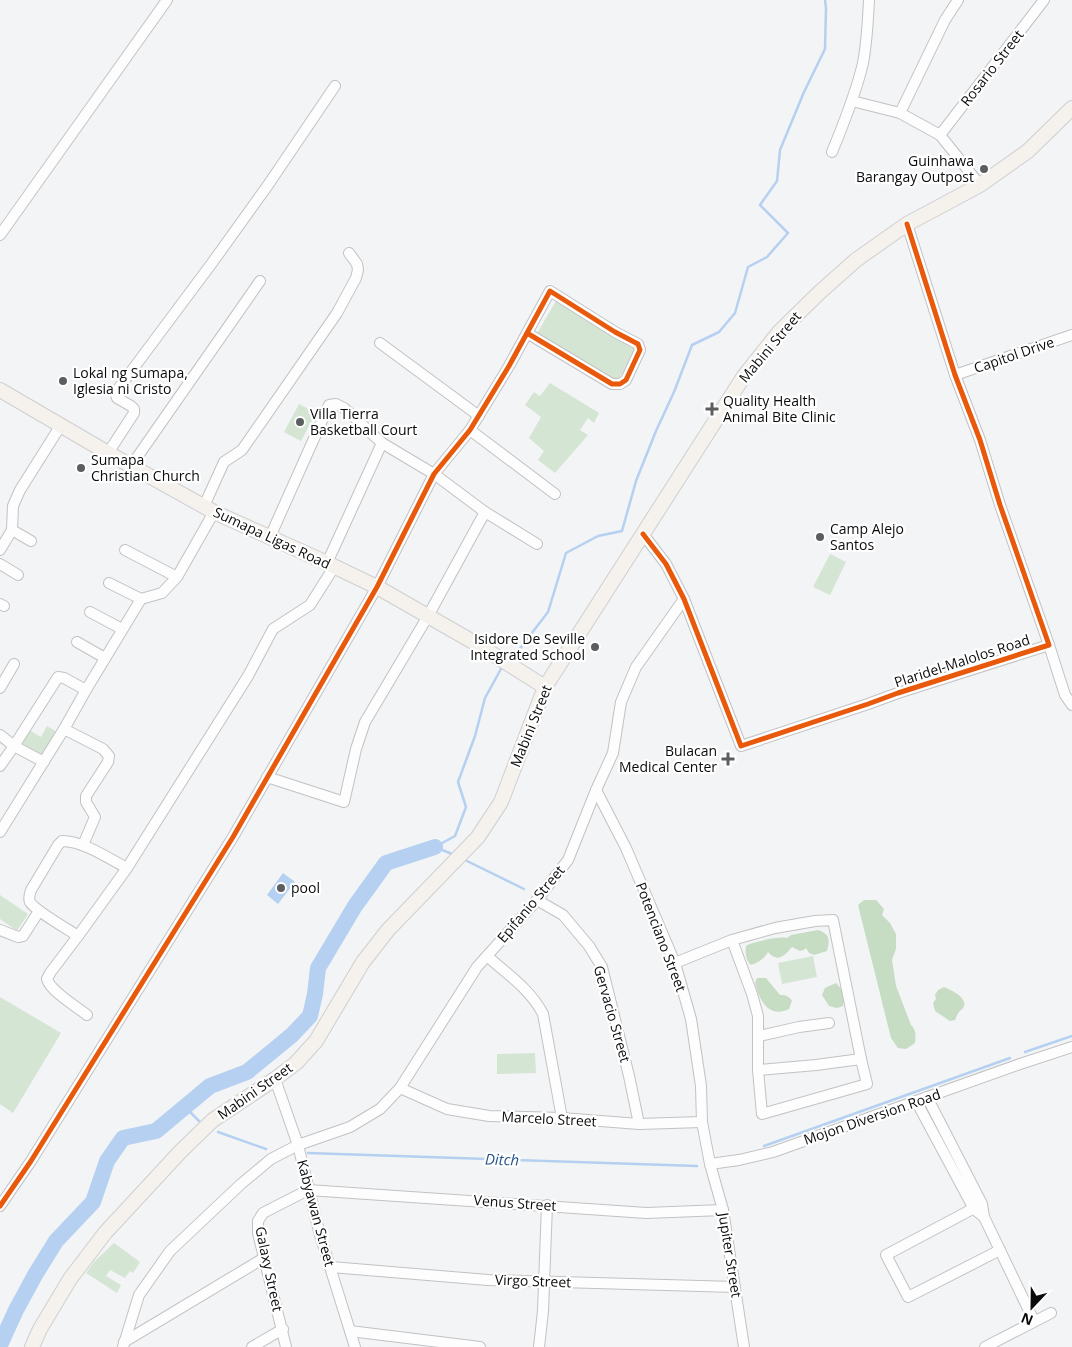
<svg xmlns="http://www.w3.org/2000/svg" width="1072" height="1347" font-family="'Open Sans',sans-serif">
<style>
.green{fill:#d5e5d3}
.forest{fill:#c6dcc3}
.water{fill:#b5d0f0}
.lines{fill:none;stroke-linecap:round;stroke-linejoin:round}
.stream{stroke:#b5d0f0;stroke-width:2.5}
.river{stroke:#b5d0f0;stroke-width:16}
.minor-casing{stroke:#c2c2c4;stroke-width:12}
.major-casing{stroke:#cfcfd0;stroke-width:16}
.minor{stroke:#fdfdfe;stroke-width:10}
.major{stroke:#f5f1ed;stroke-width:14}
.cycleway-casing{stroke:#fff;stroke-width:8}
.cycleway{stroke:#e8590c;stroke-width:5}
.poi-dot{fill:#5c5d5e;stroke:#fff;stroke-width:2}
.labels{text-anchor:middle;stroke-width:4.5;stroke-linejoin:round;paint-order:stroke}
.street-label{font-size:14px;fill:#0b0b0c;stroke:#fff}
.poi-label{font-size:14px;fill:#0b0b0c;stroke:#fff;text-anchor:start}
.water-label{font-size:15px;font-style:italic;fill:#23528b;stroke:#fff}
</style>
<rect width="100%" height="100%" fill="#f3f4f6"/>
<!-- green -->
<g class="green">
<polygon points="556,301 636,350 616,384 536,335"/>
<polygon points="550,383 599,413 594,423 588,418 580,430 588,435 555,473 538,460 544,451 529,438 541,417 525,405 534,392 540,396"/>
<polygon points="299,404 316,413 301,441 284,432"/>
<polygon points="830,554 846,562 830,595 813,587"/>
<polygon points="47,726 59,733 44,757 20,742 29,730 41,737"/>
<polygon points="0,895 28,914 17,931 0,919"/>
<polygon points="813,956 817,977 782,984 778,963"/>
<polygon points="0,997 61,1033 13,1113 0,1104"/>
<polygon points="535,1053 536,1073 497,1074 497,1054"/>
<polygon points="114,1243 140,1262 133,1273 130,1271 125,1278 110,1270 106,1276 121,1285 117,1293 86,1273 94,1262"/>
</g>
<!-- forest -->
<g class="forest">
<path d="M 864,900 L 876,900 L 884,909 L 882,915 L 890,923 L 896,934 L 896,949 L 892,960 L 896,986 L 911,1025 C 916,1030 916,1035 915,1043 L 906,1049 L 898,1048 L 891,1038 L 858,905 Z"/>
<path d="M 818,930 C 830,934 830,940 827,951 L 814,955 L 809,953 L 806,948 L 804,950 L 800,951 L 792,947 C 785,956 777,963 768,952 C 764,959 759,962 751,965 C 746,961 745,953 746,946 C 752,942 780,936 787,938 L 791,935 Z"/>
<path d="M 757,978 L 766,978 L 780,995 C 786,995 789,996 792,1001 L 789,1009 C 769,1019 759,1000 755,983 Z"/>
<path d="M 836,983 C 844,992 846,994 843,1006 L 837,1008 L 829,1006 L 822,995 L 825,988 Z"/>
<path d="M 944,987 C 951,990 967,997 964,1006 C 963,1010 961,1009 959,1012 C 957,1015 956,1018 955,1020 L 950,1021 L 935,1011 L 933,1003 L 936,999 L 935,995 L 938,990 Z"/>
</g>
<!-- water -->
<polygon class="water" points="283,873 295,882 278,904 267,895"/>
<g class="lines">
<!-- stream -->
<g class="stream">
<polyline points="515,655 548,612 566,553 598,536 622,531 636,481 656,431 674,392 692,345 719,332 735,313 748,267 767,257 788,233 760,205 777,181 780,150 804,92 825,49 826,8 825,0"/>
<polyline points="435,847 455,836 466,807 458,782 475,736 485,698 502,667"/>
<polyline points="435,847 452,854"/>
<polyline points="467,861 524,889"/>
<polyline points="1025,1052 1072,1036"/>
<polyline points="185,1107 199,1121"/>
<polyline points="218,1132 266,1149"/>
<polyline points="764,1146 1010,1058"/>
<polyline points="308,1153 697,1166"/>
</g>
<!-- river -->
<polyline class="river" points="0,1345 16,1310 35,1275 56,1241 93,1202 107,1161 123,1138 156,1131 210,1086 247,1072 292,1035 310,1016 315,994 318,968 355,906 386,863 435,847"/>
<!-- minor casing -->
<g class="minor-casing">
<g id="minor">
<polyline points="852,101 900,113 940,135 980,185"/>
<polyline points="900,113 945,20 958,0"/>
<polyline points="940,135 1044,0"/>
<path d="M 832,152 C 844,123 856,93 863,63 C 867,42 868,21 869,0"/>
<polyline points="0,235 167,0"/>
<polyline points="380,343 479,416"/>
<polyline points="955,375 1072,335"/>
<polyline points="470,430 555,494"/>
<polyline points="108,453 134,413 134,409 131,406 117,398 116,395 118,389 212,263 268,185 335,86"/>
<polyline points="131,466 260,281"/>
<polyline points="204,506 224,462 242,450 337,313 356,278 358,270 357,264 349,253"/>
<polyline points="12,530 31,541"/>
<polyline points="643,534 666,564 684,599 741,746 868,704 898,693 1049,645 1000,505 980,440 955,375 907,224"/>
<polyline points="270,537 329,405 336,404 344,408 382,443 434,474 485,512 537,544"/>
<polyline points="0,550 12,530 13,506 20,490 61,425"/>
<polyline points="125,550 177,577"/>
<polyline points="327,563 382,443"/>
<polyline points="0,564 18,575"/>
<polyline points="109,583 141,599"/>
<polyline points="0,604 4,606"/>
<polyline points="90,612 122,629"/>
<polyline points="77,642 105,658"/>
<polyline points="1049,645 1065,695 1072,705"/>
<polyline points="0,688 14,664"/>
<polyline points="64,729 103,749 109,756 108,762 86,796 86,802 95,817 83,845"/>
<polyline points="0,735 14,746 44,762"/>
<polyline points="0,766 14,746 58,677 64,678 86,690"/>
<polyline points="267,777 344,802 356,749 365,722 428,616 485,512"/>
<polyline points="596,790 626,848 675,963 691,1019 701,1086 702,1122 710,1164 723,1210 744,1347"/>
<polyline points="0,832 64,729 86,690 141,599 162,593 177,577 214,512"/>
<polyline points="537,900 563,915 589,946 602,967 629,1076 639,1124"/>
<polyline points="0,930 18,937 23,936 39,911"/>
<path d="M 78,936 C 69,930 34,910 30,902 C 28,898 30,894 31,890 L 58,845 L 62,841 C 83,841 108,858 127,868"/>
<path d="M 487,956 C 507,974 530,989 543,1014 L 562,1118"/>
<polyline points="675,963 732,940 775,928 815,921 833,920 861,1059 867,1084 762,1114 758,1070 758,1016 752,994 732,940"/>
<path d="M 87,1015 C 77,1007 50,991 47,979 L 50,973 L 78,936 L 127,868 L 248,676 L 273,629 L 310,605 L 334,567"/>
<polyline points="759,1036 799,1027 829,1023"/>
<polyline points="758,1070 816,1065 861,1059"/>
<polyline points="275,1079 298,1145 320,1235 355,1347"/>
<polyline points="400,1088 447,1109 489,1116 562,1118 639,1124 702,1122"/>
<polyline points="916,1101 974,1209 984,1217 982,1204 927,1097"/>
<polyline points="710,1164 739,1160 773,1152 1020,1064 1072,1047"/>
<polyline points="980,1205 886,1255 908,1297 1000,1250"/>
<polyline points="0,1206 31,1161 233,837 377,587 434,474 470,430 509,366 550,291 615,332 638,344 640,350 626,380 620,384 612,384 527,333"/>
<polyline points="984,1217 1034,1321"/>
<polyline points="331,1267 488,1280 735,1287"/>
<polyline points="350,1331 480,1347"/>
<polyline points="124,1342 264,1258"/>
<polyline points="123,1347 139,1295 170,1251 241,1184 271,1159 298,1145 350,1127 380,1109 400,1088 477,967 537,900 568,860 596,790 613,753 621,702 636,667 684,599"/>
<polyline points="252,1347 283,1329"/>
<polyline points="286,1347 258,1233 258,1221 263,1213 308,1190 646,1213 723,1210"/>
<polyline points="539,1347 543,1311 547,1205"/>
<polyline points="985,1347 1051,1313"/>
</g>
</g>
<!-- major casing -->
<g class="major-casing">
<g id="major">
<polyline points="0,390 108,453 214,512 327,563 377,587 475,643 545,687"/>
<polyline points="32,1347 40,1329 70,1279 105,1233 180,1152 213,1120 275,1079 296,1063 316,1041 363,962 388,930 478,837 501,802 545,687 744,376 779,332 820,292 856,260 907,224 980,185 1028,151 1072,108"/>
</g>
</g>
<!-- minor -->
<use href="#minor" class="minor"/>
<!-- major -->
<use href="#major" class="major"/>
<!-- cycleway casing -->
<g class="cycleway-casing">
<g id="cycleway">
<polyline points="643,534 666,564 684,599 741,746 868,704 898,693 1049,645 1000,505 980,440 955,375 907,224"/>
<polyline points="0,1206 31,1161 233,837 377,587 434,474 470,430 509,366 550,291 615,332 638,344 640,350 626,380 620,384 612,384 527,333"/>
</g>
</g>
<!-- cycleway -->
<use href="#cycleway" class="cycleway"/>
</g>
<!-- markers -->
<g class="poi-dot">
<circle cx="984" cy="169" r="5"/>
<circle cx="63" cy="381" r="5"/>
<path d="M709.5 401.5h5v5h5v5h-5v5h-5v-5h-5v-5h5z"/>
<circle cx="300" cy="422" r="5"/>
<circle cx="81" cy="468" r="5"/>
<circle cx="820" cy="537" r="5"/>
<circle cx="595" cy="647" r="5"/>
<path d="M725.5 751.5h5v5h5v5h-5v5h-5v-5h-5v-5h5z"/>
<circle cx="281" cy="888" r="5"/>
</g>
<g class="labels">
<!-- street labels -->
<g class="street-label">
<text transform="translate(992 68) rotate(-52)" y="5">Rosario Street</text>
<text transform="translate(770 347) rotate(-50)" y="5">Mabini Street</text>
<text transform="translate(1014 355) rotate(-19)" y="5">Capitol Drive</text>
<text transform="translate(272 538) rotate(25)" y="5">Sumapa Ligas Road</text>
<text transform="translate(962 661) rotate(-18)" y="5">Plaridel-Malolos Road</text>
<text transform="translate(531 726) rotate(-68)" y="5">Mabini Street</text>
<text transform="translate(531 904) rotate(-50)" y="5">Epifanio Street</text>
<text transform="translate(661 937) rotate(69)" y="5">Potenciano Street</text>
<text transform="translate(612 1014) rotate(74)" y="5">Gervacio Street</text>
<text transform="translate(255 1091) rotate(-35)" y="5">Mabini Street</text>
<text transform="translate(872 1117) rotate(-19)" y="5">Mojon Diversion Road</text>
<text transform="translate(549 1119) rotate(3)" y="5">Marcelo Street</text>
<text transform="translate(515 1203) rotate(4)" y="5">Venus Street</text>
<text transform="translate(316 1213) rotate(75)" y="5">Kabyawan Street</text>
<text transform="translate(730 1255) rotate(81)" y="5">Jupiter Street</text>
<text transform="translate(269 1269) rotate(78)" y="5">Galaxy Street</text>
<text transform="translate(533 1281) rotate(2)" y="5">Virgo Street</text>
</g>
<!-- poi labels -->
<g class="poi-label">
<text x="974" y="166" text-anchor="end">Guinhawa<tspan x="974" dy="16">Barangay Outpost</tspan></text>
<text x="73" y="378">Lokal ng Sumapa,<tspan x="73" dy="16">Iglesia ni Cristo</tspan></text>
<text x="723" y="406">Quality Health<tspan x="723" dy="16">Animal Bite Clinic</tspan></text>
<text x="310" y="419">Villa Tierra<tspan x="310" dy="16">Basketball Court</tspan></text>
<text x="91" y="465">Sumapa<tspan x="91" dy="16">Christian Church</tspan></text>
<text x="830" y="534">Camp Alejo<tspan x="830" dy="16">Santos</tspan></text>
<text x="585" y="644" text-anchor="end">Isidore De Seville<tspan x="585" dy="16">Integrated School</tspan></text>
<text x="717" y="756" text-anchor="end">Bulacan<tspan x="717" dy="16">Medical Center</tspan></text>
<text x="291" y="893">pool</text>
</g>
<!-- water labels -->
<g class="water-label">
<text transform="translate(502 1160) rotate(2)" y="5">Ditch</text>
</g>
</g>
<!-- north arrow -->
<g transform="translate(1032 1307) rotate(202)" stroke="#ffffff" stroke-width="4" paint-order="stroke">
<path d="M0-4L9 19L0 12L-9 19Z" fill="#0b0b0c"/>
<text y="-8" font-size="14" font-weight="bold" text-anchor="middle" fill="#0b0b0c">N</text>
</g>
</svg>
